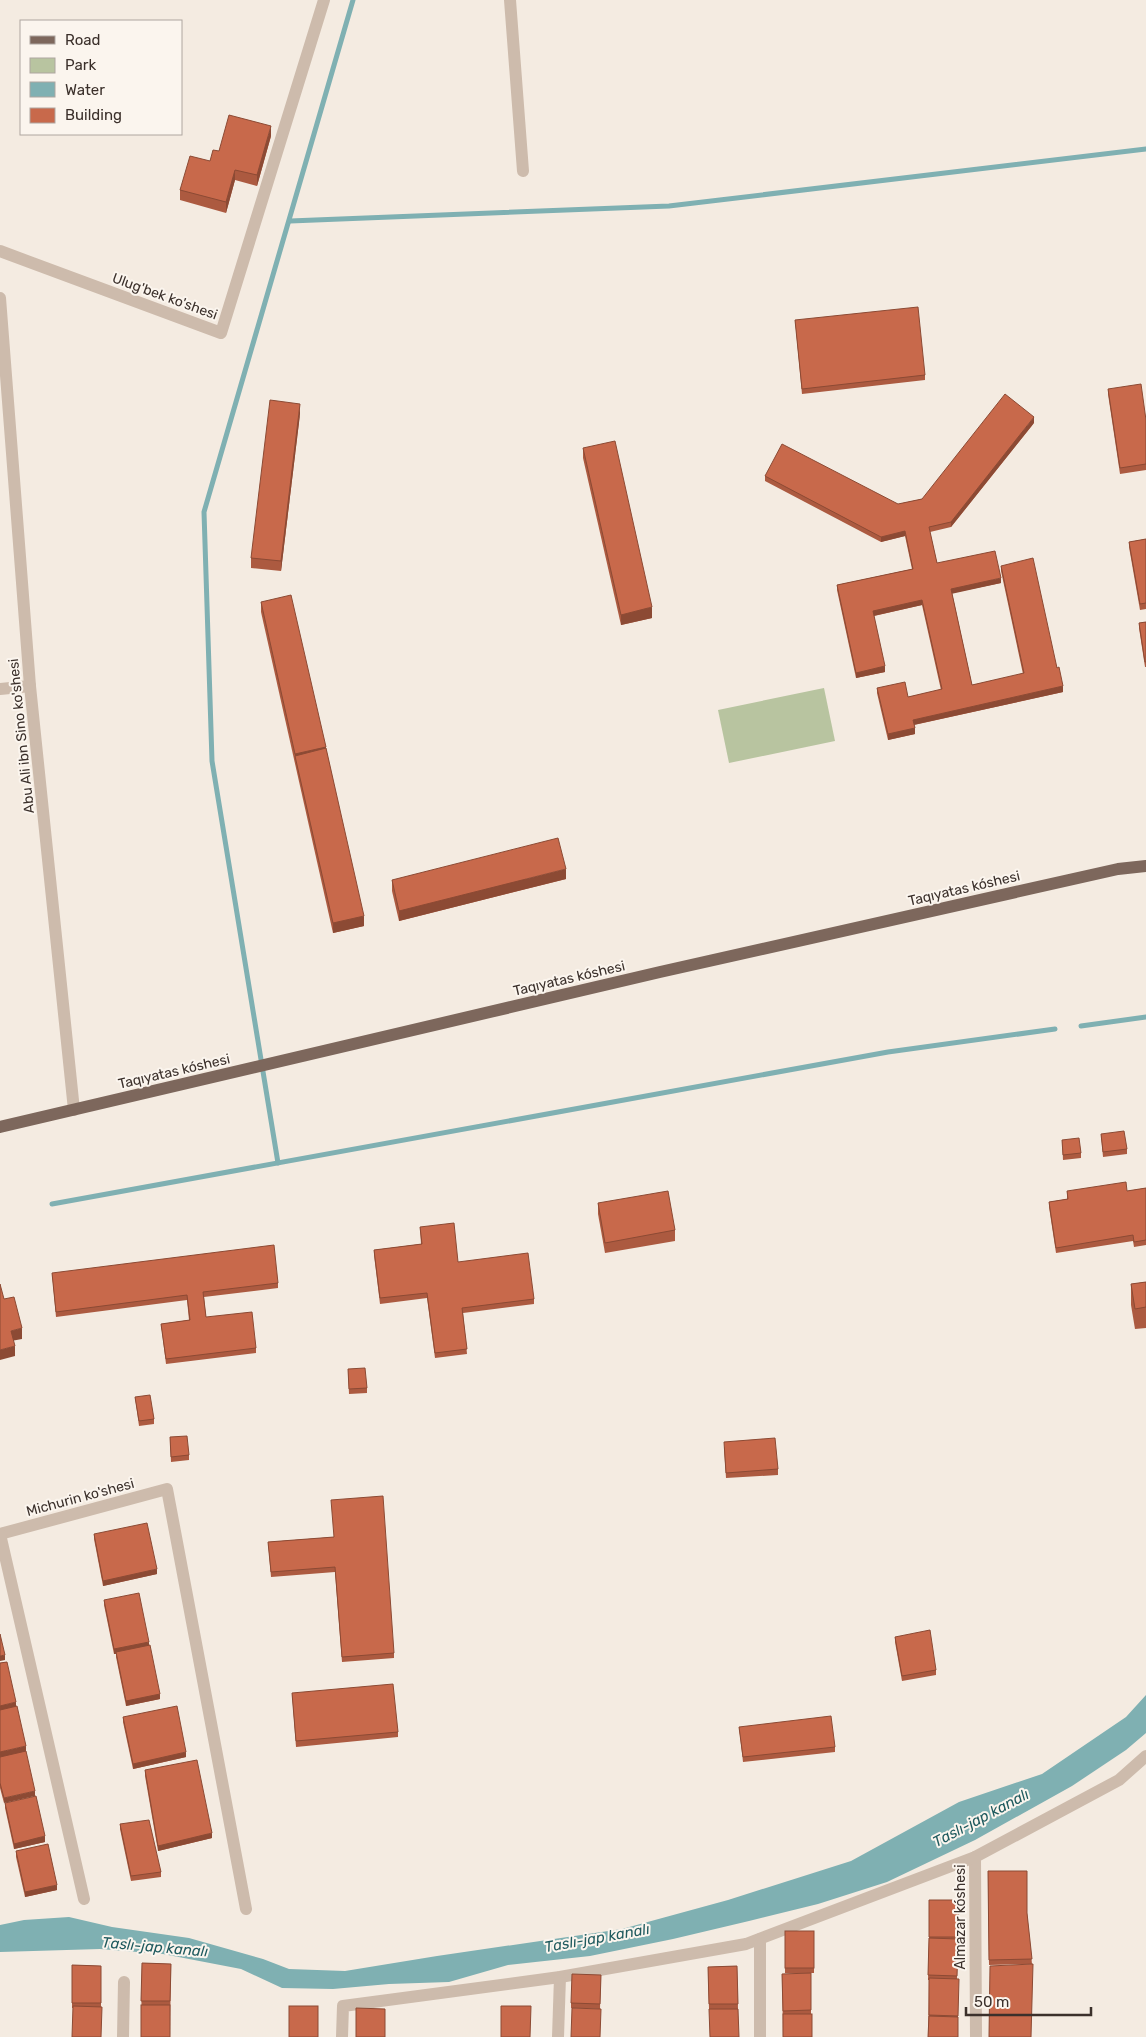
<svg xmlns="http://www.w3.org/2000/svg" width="1146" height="2037" font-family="Rubik,sans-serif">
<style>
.green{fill:#b8c4a0}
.water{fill:#7fb0b2}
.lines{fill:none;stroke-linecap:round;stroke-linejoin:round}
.stream{stroke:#7fb0b2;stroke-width:5}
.street{stroke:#cdbbac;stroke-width:12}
.primary{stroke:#7d675c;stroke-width:12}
.wall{fill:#ac5a40}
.shaded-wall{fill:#8c4a34}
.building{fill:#c8694b;stroke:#8c4a34}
.labels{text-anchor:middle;stroke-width:4;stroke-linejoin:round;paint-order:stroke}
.street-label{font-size:14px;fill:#3b302b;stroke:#fbf5ee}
.water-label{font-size:15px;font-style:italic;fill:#1f5a5e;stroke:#fbf5ee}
</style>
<rect width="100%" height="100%" fill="#f4ebe1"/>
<!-- green -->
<polygon class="green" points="824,688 835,741 729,763 718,710"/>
<!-- water -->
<polygon class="water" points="1146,1695 1146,1733 1126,1750 1072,1786 975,1840 887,1882 818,1904 749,1921 673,1939 590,1956 508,1965 449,1982 389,1984 333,1989 282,1988 241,1969 163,1954 100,1949 0,1952 0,1925 24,1920 69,1917 112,1927 189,1938 263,1959 289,1969 345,1971 437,1956 622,1929 728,1900 851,1861 959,1802 1042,1774 1126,1717"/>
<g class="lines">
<!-- stream -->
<g class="stream">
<polyline points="290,221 669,206 1146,149"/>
<polyline points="1081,1026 1146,1017"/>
<polyline points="278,1163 212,761 204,512 353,0"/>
<polyline points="52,1204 888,1052 1055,1029"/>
</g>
<!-- street -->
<g class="street">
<polyline points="510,0 523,171"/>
<polyline points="0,251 221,333 324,0"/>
<polyline points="0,298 30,686 74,1110"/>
<polyline points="0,689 30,686"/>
<polyline points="0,1534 167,1489 246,1909"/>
<polyline points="0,1534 84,1899"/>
<polyline points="975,1857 976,2037"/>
<polyline points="123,2037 124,1982"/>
<polyline points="342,2037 343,2006 560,1977 746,1944 975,1857 1119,1780 1146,1756"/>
<polyline points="558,2037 560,1977"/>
<polyline points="760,2037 760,1939"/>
</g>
<!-- primary -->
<polyline class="primary" points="0,1127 660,972 1118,869 1146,866"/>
</g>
<!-- wall -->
<g class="wall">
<polygon points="271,136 257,186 235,180 226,213 180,200 180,190 210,161 219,151"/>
<polygon points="795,320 925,375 925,380 802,394"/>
<polygon points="1108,389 1146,420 1146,470 1120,474 1108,394"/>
<polygon points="300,414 281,571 251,568 251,558"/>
<polygon points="1034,423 951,527 930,532 937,563 1001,583 952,593 972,685 1023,674 1001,571 1001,566 1057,668 1063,692 914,725 915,734 888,740 877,693 877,688 908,697 941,690 922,605 874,616 885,672 856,678 837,590 837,585 912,569 905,536 881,542 765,481 765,476 898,504 922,499"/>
<polygon points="583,448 652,618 621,625 583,458"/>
<polygon points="1146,539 1146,609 1140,610 1129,547 1129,542"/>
<polygon points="261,602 326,748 364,926 333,933 261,612"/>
<polygon points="1146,622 1146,667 1145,667 1139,628 1139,623"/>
<polygon points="566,879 399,921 392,891 392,880"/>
<polygon points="1101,1134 1127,1149 1127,1154 1103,1157"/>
<polygon points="1062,1140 1081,1153 1081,1158 1063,1160"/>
<polygon points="1146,1188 1146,1245 1134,1247 1133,1241 1056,1253 1049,1207 1049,1202 1067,1199 1067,1191 1127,1191"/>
<polygon points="598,1203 675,1230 675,1241 605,1253 598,1214"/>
<polygon points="420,1227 458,1262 534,1299 534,1304 463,1313 467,1354 435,1358 427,1298 380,1304 374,1255 374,1250 421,1244"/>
<polygon points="52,1273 278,1283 278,1288 204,1297 206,1317 256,1348 256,1353 166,1364 161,1324 189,1320 187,1300 56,1317"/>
<polygon points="1146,1282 1146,1328 1135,1329 1131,1305 1131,1284"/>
<polygon points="348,1369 367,1388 367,1393 349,1394"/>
<polygon points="135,1397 154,1419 154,1424 139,1426"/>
<polygon points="170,1437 189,1455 189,1460 171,1462"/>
<polygon points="724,1447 778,1469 778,1475 726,1478"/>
<polygon points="94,1534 157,1574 103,1586 94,1539"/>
<polygon points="334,1537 394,1653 394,1658 342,1662 335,1572 271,1577 268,1542"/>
<polygon points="104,1600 149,1645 160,1699 126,1706 116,1657 116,1654 114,1654 104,1605"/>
<polygon points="895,1637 936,1670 936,1675 902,1681 895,1642"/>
<polygon points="7,1662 4,1803 0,1788 0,1663"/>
<polygon points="292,1693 398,1732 398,1737 296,1747"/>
<polygon points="123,1717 186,1757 133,1769 123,1722"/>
<polygon points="739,1727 835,1747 835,1752 743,1762"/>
<polygon points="145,1770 212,1838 158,1851 145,1776"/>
<polygon points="5,1803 45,1842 14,1849 5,1808"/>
<polygon points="120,1824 161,1872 161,1877 131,1881 120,1829"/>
<polygon points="16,1851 57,1890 25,1897 16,1857"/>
<polygon points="988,1871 1027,1913 1032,1964 989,1965"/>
<polygon points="959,1900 957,1979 958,2017 928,2037 929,1980 928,1980 929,1937"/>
<rect x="785" y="1931" width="29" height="42"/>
<polygon points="142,1963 171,1964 170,2037 141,2037"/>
<polygon points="72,1965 101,1966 101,2007 72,2008"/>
<polygon points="737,1966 738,2009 709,2009 708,1967"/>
<polygon points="811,1973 811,2014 783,2037 782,1974"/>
<polygon points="601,1975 600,2009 571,2008 571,2003"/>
</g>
<!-- shaded-wall -->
<g class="shaded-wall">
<polygon points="271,126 271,136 257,186 257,175"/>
<polygon points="235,170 235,180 226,213 226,202"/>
<polygon points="300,404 300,414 281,571 281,561"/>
<polygon points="1034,417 1034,423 951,527 951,522"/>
<polygon points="905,531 905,536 881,542 881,537"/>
<polygon points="1001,578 1001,583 951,594 951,589"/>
<polygon points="922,600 922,605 873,616 873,611"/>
<polygon points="652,607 652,618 621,625 621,615"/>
<polygon points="885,666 885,672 856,678 856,673"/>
<polygon points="1063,686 1063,692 913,725 913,720"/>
<polygon points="915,728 915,734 888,740 888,734"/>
<polygon points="326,747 326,757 295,756 295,764 295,754"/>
<polygon points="566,869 566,879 399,921 399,911"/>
<polygon points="364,916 364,926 333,933 333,923"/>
<polygon points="22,1328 22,1339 11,1341 11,1331"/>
<polygon points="15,1346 15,1356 0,1360 0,1350"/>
<polygon points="157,1569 157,1574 103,1586 103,1581"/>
<polygon points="149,1642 149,1647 114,1654 114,1649"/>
<polygon points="5,1655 5,1660 0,1661 0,1656"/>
<polygon points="160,1694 160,1699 126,1706 126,1701"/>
<polygon points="16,1702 16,1707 0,1711 0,1706"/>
<polygon points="26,1746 26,1752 0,1758 0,1752"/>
<polygon points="186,1752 186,1757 133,1769 133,1764"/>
<polygon points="35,1791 35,1796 4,1803 4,1798"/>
<polygon points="212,1833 212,1838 158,1851 158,1846"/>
<polygon points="45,1836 45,1842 14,1849 14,1844"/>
<polygon points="57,1885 57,1890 25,1897 25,1892"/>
</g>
<!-- building -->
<g class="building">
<polygon points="229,115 271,126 257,175 235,170 226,202 180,190 190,156 210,161 213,150 219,151"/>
<polygon points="918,307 925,375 802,389 795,320"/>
<polygon points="1141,384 1146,420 1146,464 1120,468 1108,389"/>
<polygon points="1005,394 1034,417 951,522 929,527 937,563 995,551 1001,578 951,589 972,685 1024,673 1001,566 1033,558 1057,668 1059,667 1063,686 913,720 915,728 888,734 877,688 905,682 908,697 942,689 922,600 873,611 885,666 856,673 837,585 913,569 905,531 881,537 765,476 782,444 898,504 922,499"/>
<polygon points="270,400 300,404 281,561 251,558"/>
<polygon points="615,441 652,607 621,615 583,448"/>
<polygon points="1146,539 1146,603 1140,604 1129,542"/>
<polygon points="291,595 326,747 295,754 261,602"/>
<polygon points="1146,622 1146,662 1145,662 1139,623"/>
<polygon points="326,748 364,916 333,923 295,756"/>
<polygon points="558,838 566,869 399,911 392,880"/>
<polygon points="1124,1131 1127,1149 1103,1152 1101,1134"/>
<polygon points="1079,1138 1081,1153 1063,1155 1062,1140"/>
<polygon points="1126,1182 1127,1191 1146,1188 1146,1240 1134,1242 1133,1235 1056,1248 1049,1202 1068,1199 1067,1191"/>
<polygon points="668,1191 675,1230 605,1243 598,1203"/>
<polygon points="454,1223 458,1262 528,1253 534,1299 462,1308 467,1349 435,1353 427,1293 380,1298 374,1250 422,1244 420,1227"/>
<polygon points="274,1245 278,1283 203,1292 206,1317 252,1312 256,1348 166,1359 161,1324 190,1320 187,1295 56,1312 52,1273"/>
<polygon points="1146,1282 1146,1307 1135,1309 1131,1284"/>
<polygon points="0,1284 4,1299 14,1297 22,1328 11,1331 15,1346 0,1350"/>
<polygon points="365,1368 367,1388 349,1389 348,1369"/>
<polygon points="150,1395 154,1419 139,1421 135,1397"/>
<polygon points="187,1436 189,1455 171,1457 170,1437"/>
<polygon points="775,1438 778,1469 726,1473 724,1442"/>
<polygon points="383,1496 394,1653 342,1657 335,1567 271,1572 268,1542 334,1537 331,1500"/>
<polygon points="147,1523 157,1569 103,1581 94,1534"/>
<polygon points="139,1593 149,1642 114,1649 104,1600"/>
<polygon points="930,1630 936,1670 902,1676 895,1637"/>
<polygon points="0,1634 5,1655 0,1656"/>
<polygon points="150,1645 160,1694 126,1701 116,1652"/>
<polygon points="7,1662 16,1702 0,1706 0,1663"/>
<polygon points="393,1684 398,1732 296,1741 292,1693"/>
<polygon points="17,1706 26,1746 0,1752 0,1710"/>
<polygon points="177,1706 186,1752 133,1764 123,1717"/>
<polygon points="831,1716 835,1747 743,1757 739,1727"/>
<polygon points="26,1751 35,1791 4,1798 0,1783 0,1757"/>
<polygon points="197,1760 212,1833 158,1846 145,1770"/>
<polygon points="36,1796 45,1836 14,1844 5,1803"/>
<polygon points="149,1820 161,1872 131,1876 120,1824"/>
<polygon points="48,1844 57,1885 25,1892 16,1851"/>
<polygon points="988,1871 1027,1871 1027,1913 1032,1959 989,1960"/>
<polygon points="929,1900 959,1900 958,1937 929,1937"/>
<rect x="785" y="1931" width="29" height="37"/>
<polygon points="929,1938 958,1939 957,1976 928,1975"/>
<polygon points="142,1963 171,1964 170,2001 141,2001"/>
<polygon points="1033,1964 1031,2037 989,2037 990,1966"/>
<polygon points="72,1965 101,1966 101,2003 72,2003"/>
<polygon points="737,1966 738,2004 709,2004 708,1967"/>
<polygon points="811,1973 811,2010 783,2011 782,1974"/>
<polygon points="572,1974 601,1975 600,2004 571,2003"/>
<polygon points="929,1978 959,1979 958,2016 929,2015"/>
<rect x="141" y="2005" width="29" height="32"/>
<polygon points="73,2006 102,2007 101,2037 72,2037"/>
<rect x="289" y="2006" width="29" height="31"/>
<polygon points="501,2006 531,2006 530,2037 501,2037"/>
<polygon points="356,2008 385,2009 385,2037 356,2037"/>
<polygon points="572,2008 601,2009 600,2037 571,2037"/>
<polygon points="709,2009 738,2009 739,2037 710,2037"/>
<rect x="783" y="2014" width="29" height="23"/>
<polygon points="929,2016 958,2017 958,2037 928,2037"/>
</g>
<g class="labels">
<!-- street labels -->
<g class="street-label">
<text transform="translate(165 296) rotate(20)" y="5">Ulug'bek ko'shesi</text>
<text transform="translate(21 736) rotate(-96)" y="5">Abu Ali ibn Sino ko'shesi</text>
<text transform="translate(964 888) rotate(-13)" y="5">Taqıyatas kóshesi</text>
<text transform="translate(569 978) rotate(-13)" y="5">Taqıyatas kóshesi</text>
<text transform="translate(174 1071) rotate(-13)" y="5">Taqıyatas kóshesi</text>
<text transform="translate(80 1497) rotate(-15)" y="5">Michurin ko'shesi</text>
<text transform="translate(960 1917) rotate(-90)" y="5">Almazar kóshesi</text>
</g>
<!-- water labels -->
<g class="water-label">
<text transform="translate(981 1818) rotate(-28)" y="5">Taslı-jap kanalı</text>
<text transform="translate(597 1938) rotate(-10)" y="5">Taslı-jap kanalı</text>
<text transform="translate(155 1947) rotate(5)" y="5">Taslı-jap kanalı</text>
</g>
</g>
<!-- legend -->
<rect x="20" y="20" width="162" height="115" fill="#fbf5ee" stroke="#aea6a0"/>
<rect x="30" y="36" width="25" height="8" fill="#7d675c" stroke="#aea6a0"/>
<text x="65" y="45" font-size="15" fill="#3b302b">Road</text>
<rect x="30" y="58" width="25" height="15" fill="#b8c4a0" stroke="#aea6a0"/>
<text x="65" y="70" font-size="15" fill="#3b302b">Park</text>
<rect x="30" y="82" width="25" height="15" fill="#7fb0b2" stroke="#aea6a0"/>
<text x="65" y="95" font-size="15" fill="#3b302b">Water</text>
<rect x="30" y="108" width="25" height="15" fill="#c8694b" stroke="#aea6a0"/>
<text x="65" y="120" font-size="15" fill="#3b302b">Building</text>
<!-- scale -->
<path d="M966 2007v8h125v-8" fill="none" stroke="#3b302b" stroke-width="2.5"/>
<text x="974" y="2007" font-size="15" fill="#3b302b" stroke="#fbf5ee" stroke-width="4" paint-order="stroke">50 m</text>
</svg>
